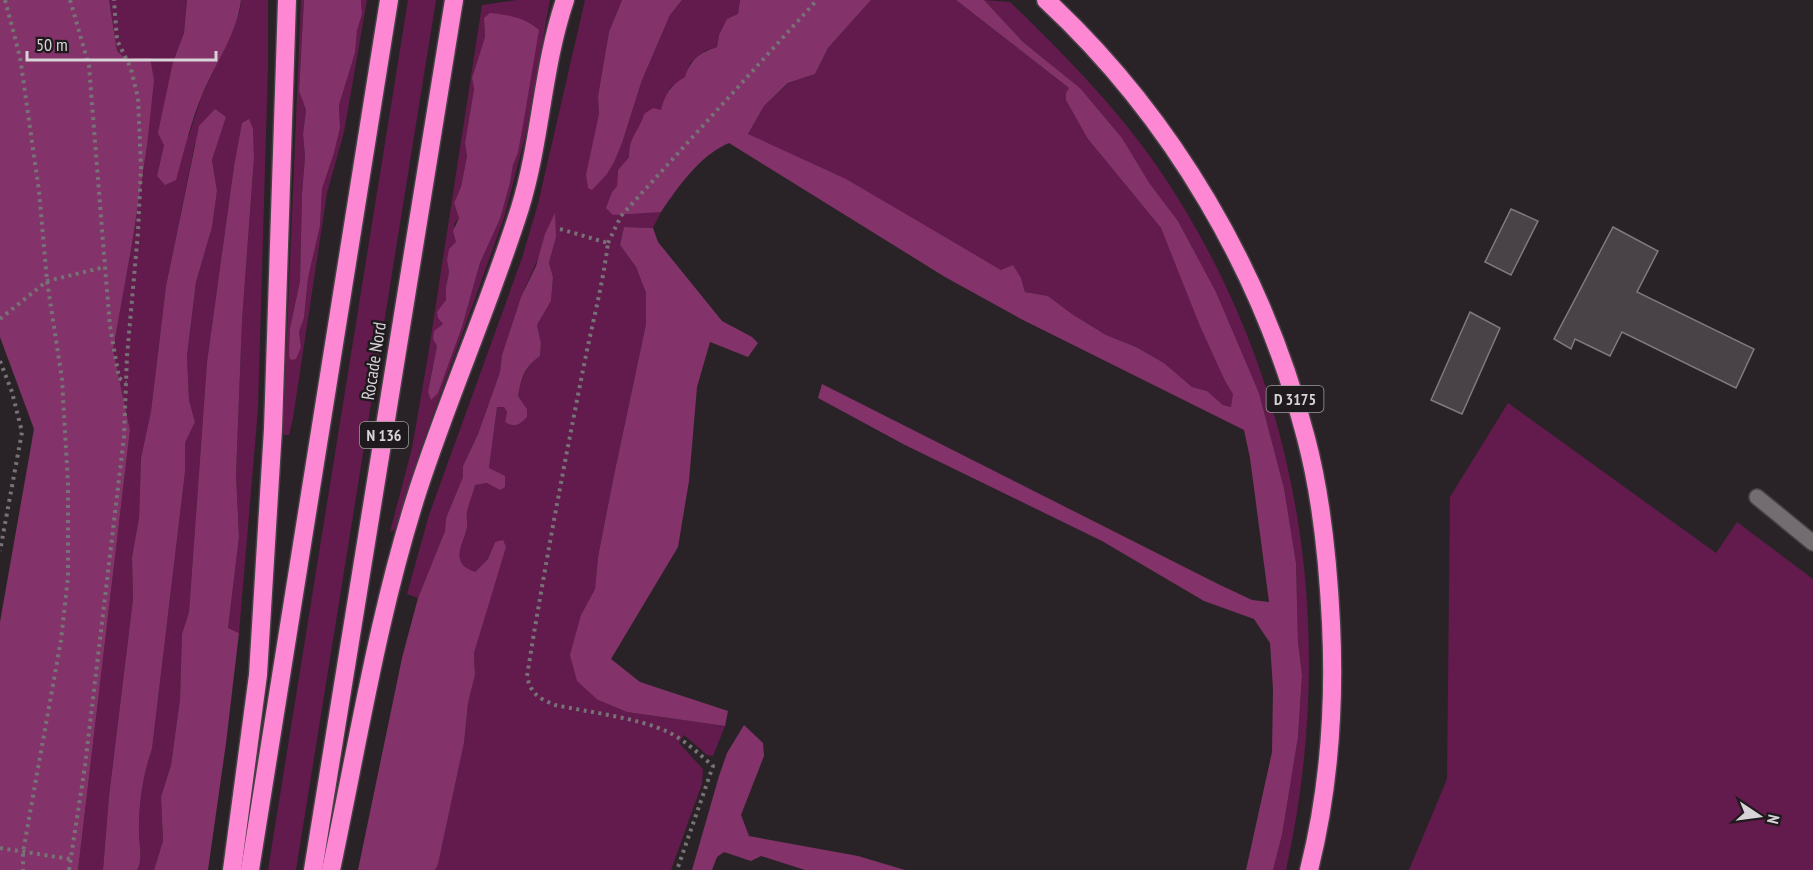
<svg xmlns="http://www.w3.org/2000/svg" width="1813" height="870" font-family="'PT Sans Narrow',sans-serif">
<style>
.green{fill:#621b4c;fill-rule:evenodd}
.forest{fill:#833369}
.building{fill:#494246;stroke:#81797d;stroke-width:1.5}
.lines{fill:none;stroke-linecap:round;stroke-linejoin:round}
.street-casing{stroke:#454043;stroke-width:18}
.highway-casing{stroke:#454043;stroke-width:21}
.path{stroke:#777276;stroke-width:4;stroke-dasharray:3 4.5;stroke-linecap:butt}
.street{stroke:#736c70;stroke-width:15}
.highway{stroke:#fe87d3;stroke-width:18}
.labels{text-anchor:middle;stroke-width:5;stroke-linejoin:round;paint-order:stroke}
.shield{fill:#1f1a1d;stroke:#a09c9e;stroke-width:1.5}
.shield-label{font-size:16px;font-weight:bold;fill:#d7d3d6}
.street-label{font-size:18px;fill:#d7d3d6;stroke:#1f1a1d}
</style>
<rect width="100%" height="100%" fill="#292327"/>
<!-- green -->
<g class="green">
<path d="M 109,0 L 187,0 L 184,33 L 173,62 L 164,145 L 157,176 L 189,135 L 202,95 L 233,30 L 240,10 L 241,0 L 268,0 L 268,66 L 258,409 L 239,633 L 228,628 L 239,537 L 236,475 L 242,321 L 254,158 L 253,129 L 242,124 L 234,166 L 207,362 L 189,612 L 182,634 L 180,699 L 171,765 L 161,797 L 163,841 L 154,870 L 137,870 C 144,859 138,841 139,828 C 139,802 143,774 152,749 L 185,472 L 185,443 L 195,422 L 189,400 L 187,357 L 196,282 L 212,227 L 217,191 L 212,160 L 226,117 L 195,143 L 166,286 L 151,411 L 141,458 L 139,518 L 132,557 L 133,599 L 109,796 L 103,870 L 78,870 L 130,430 L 113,350 L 132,244 L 147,146 L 126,59 L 117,51 Z"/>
<polygon points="301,0 304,0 299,91 306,110 303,134 305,157 302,194 300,281 290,328 301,347 299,332 304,318 308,278 320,226 322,189 334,153 340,128 339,105 355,53 357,31 362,14 361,0 367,0 344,132 327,193 293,418 289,435 284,435 283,431"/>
<polygon points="408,0 436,0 296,870 268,870"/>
<path d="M 517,0 L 550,0 L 526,133 L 504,218 L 420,451 L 395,529 L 390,532 L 412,448 L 428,356 L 482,5 ZM 484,18 L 538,31 L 518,153 L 513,165 L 510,183 L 500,219 L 480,263 L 462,327 L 438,392 L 428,392 L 437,346 L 443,324 L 442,306 L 446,300 L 446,287 L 449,272 L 447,260 L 456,242 L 454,224 L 459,218 L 454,203 L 461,187 L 467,156 L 465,143 L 474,89 L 472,78 L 485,37 Z"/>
<path d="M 585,0 L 622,0 L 609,32 L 598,96 L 599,113 L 607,174 L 622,143 L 642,80 L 670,15 L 682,0 L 740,0 L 738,14 L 719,35 L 717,47 L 705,51 L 690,63 L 686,77 L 671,87 L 661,110 L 644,114 C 638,133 629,136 629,157 L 618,170 L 617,186 L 612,192 L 639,212 L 661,212 L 653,228 L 624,227 L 620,245 L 636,267 L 646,293 L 646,324 L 613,480 L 598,557 L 595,589 L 581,615 L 598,700 L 627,712 L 725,726 L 713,756 L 707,755 L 684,735 L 679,743 L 703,769 L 702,784 L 671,870 L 435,870 L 438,863 L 464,743 L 468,703 L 475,675 L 474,653 L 505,547 L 495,542 L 488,559 L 475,572 C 448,563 464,544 467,527 C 468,523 466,517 467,513 C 468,503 473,495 475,485 L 487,483 L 497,407 L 504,407 L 507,412 L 505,422 L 527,409 L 518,396 C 522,378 525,367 540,356 L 541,343 L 537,325 L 551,301 L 553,277 L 549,263 L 556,237 L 540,254 L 521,297 L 502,355 L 500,372 L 478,434 L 463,466 L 463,477 L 446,518 L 445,531 L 418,598 L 407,594 L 429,515 L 522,258 L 538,204 Z"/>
<polygon points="871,0 956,0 1069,88 1088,139 1161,228 1225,381 1234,394 1231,407 1223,405 1207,391 1192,387 1164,363 1136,347 1106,335 1072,314 1048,296 1025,292 1021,278 1001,270 913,220 748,134 764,106 789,83 815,74 828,48"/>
<path d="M 984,0 L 1010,2 C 1066,56 1122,113 1165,178 C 1301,384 1339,631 1286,870 L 1273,870 L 1282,835 L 1298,737 L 1302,675 L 1298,642 L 1296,563 L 1284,488 L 1259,393 L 1216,292 L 1178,221 L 1150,184 L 1122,138 L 1080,88 L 1023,42 Z"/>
<polygon points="1508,403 1716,553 1737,522 1813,579 1813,870 1409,870 1447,779 1450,497"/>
</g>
<!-- forest -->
<g class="forest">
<polygon points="0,0 109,0 117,51 126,59 150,58 154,80 147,146 132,244 113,350 130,430 78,870 0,870 0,622 34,429 0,337"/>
<path d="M 187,0 L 241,0 C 237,34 215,64 202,95 C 191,122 184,151 176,180 L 165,185 L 157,176 L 164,145 L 158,133 L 173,62 L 184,33 Z"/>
<polygon points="304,0 361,0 362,14 357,31 355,53 339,105 340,128 334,153 322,189 320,226 308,278 304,318 299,332 301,347 296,359 291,360 289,356 290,328 300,281 302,194 305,157 303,134 306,110 299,91"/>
<polygon points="622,0 682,0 670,15 642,80 622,143 614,162 607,174 592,190 588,188 586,175 599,114 598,96 609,32"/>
<path d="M 740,0 L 871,0 L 828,48 L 815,74 L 788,83 L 764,106 L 748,134 L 846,179 L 1001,270 L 1013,265 L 1021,278 L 1025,292 L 1048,296 L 1072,314 L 1106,335 L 1136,347 L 1164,363 L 1192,387 L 1207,391 L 1223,405 L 1231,407 L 1233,394 L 1225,381 L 1200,326 L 1161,228 L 1088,139 L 1066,100 L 1066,93 L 1069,88 L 956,0 L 984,0 L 1023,42 L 1080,88 L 1122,138 L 1150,184 L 1178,221 L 1216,292 L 1259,393 L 1284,488 L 1296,563 L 1298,642 L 1302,675 L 1298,737 L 1282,835 L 1273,870 L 1246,870 L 1272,752 L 1273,689 L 1270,643 L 1254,619 L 1204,601 L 1102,541 L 905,445 L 818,398 L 822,384 L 1218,584 L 1252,600 L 1269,602 L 1250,458 L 1244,430 L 1021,319 L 945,277 L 729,143 C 700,155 678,187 661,212 L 613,215 L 606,208 L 612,192 L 617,186 L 618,170 L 629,157 C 629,136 638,133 644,114 L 653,108 L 661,110 C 665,94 671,85 685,77 C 691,59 699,53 717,47 L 719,35 L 727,19 L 738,14 Z"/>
<path d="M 490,13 C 509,15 524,17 539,30 L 523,125 L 518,153 L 513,165 L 510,183 L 500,219 L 480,263 L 462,327 L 438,393 L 431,400 L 428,392 L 437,346 L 433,339 L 434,331 L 443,324 L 438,318 L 437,312 L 446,300 L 446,287 L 449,272 L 447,260 L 449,249 L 456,242 L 453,231 L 459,218 L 454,203 L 461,187 L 467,156 L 465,143 L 474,89 L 472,78 L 485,37 L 484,18 Z"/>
<path d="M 215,109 L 226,117 L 212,160 L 217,191 L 212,227 L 196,282 L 187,356 L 189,400 L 195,422 L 185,443 L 185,472 L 152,749 C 143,774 139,802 139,828 C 138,841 144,859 137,870 L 103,870 L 109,796 L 133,599 L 132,557 L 139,518 L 141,458 L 151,411 L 166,286 L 199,126 Z"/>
<polygon points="249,119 253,129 254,158 242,321 236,475 239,537 228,628 239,633 226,743 208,870 154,870 163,841 161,797 171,765 180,699 182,634 189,612 207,362 234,166 242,123"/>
<path d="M 555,213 L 556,237 L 549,263 L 553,277 L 551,301 L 537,325 L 541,343 L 540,356 C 524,368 522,376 518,396 L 527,409 L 527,417 C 519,425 515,428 505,422 L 507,412 L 504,407 L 497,407 L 489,468 L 505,476 L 505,487 L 500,490 L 487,483 L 475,485 C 473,495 468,504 467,513 C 466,518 468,523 467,527 C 464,544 448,563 475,572 L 488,559 L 495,542 L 503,540 L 506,547 L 474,653 L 475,675 L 468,703 L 464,743 L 438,864 L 435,870 L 358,870 L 402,658 L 418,598 L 445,531 L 446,518 L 463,477 L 463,466 L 478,434 L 500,372 L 502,355 L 521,297 L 536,266 L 545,234 Z"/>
<polygon points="624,227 653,228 658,242 722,321 752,337 758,343 748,357 710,342 697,387 689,481 678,547 611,659 640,682 728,711 725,726 627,712 598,700 577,681 570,655 581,615 595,589 598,557 613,480 646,324 646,293 636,267 620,245"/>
<polygon points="744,725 763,743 764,756 741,815 749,836 858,856 905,870 805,870 761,856 751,861 724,852 717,857 712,870 692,870 719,776 727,753"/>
</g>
<!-- building -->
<g class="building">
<polygon points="1511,209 1538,221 1511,275 1485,262"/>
<polygon points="1613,227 1658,251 1637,292 1754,349 1736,388 1622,332 1610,356 1575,339 1571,349 1554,339"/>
<polygon points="1470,312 1500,328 1462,414 1431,400"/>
</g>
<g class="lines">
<!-- street casing -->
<g class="street-casing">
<polyline id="street" points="1757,497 1813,543"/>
</g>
<!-- highway casing -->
<g class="highway-casing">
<g id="highway">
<path d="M 1046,0 C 1172,117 1263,272 1306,438 C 1322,498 1328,561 1331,623 C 1335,706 1329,790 1309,870"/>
<polyline points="232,870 258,675 273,429 287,0"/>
<polyline points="250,870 389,0"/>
<polyline points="313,870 454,0"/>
<path d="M 331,870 C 358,743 378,614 418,490 C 449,395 490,303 520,208 C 541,140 542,68 565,0"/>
</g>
</g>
<!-- path -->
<g class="path">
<polyline points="5,0 20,57 39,191 47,281 62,379 68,484 68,577 61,640 23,852 23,870"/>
<polyline points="70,0 89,66 105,267 110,326 119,378 126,383"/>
<path d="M 560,229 L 608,243 C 603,283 593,321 585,360 C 564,465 544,570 527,676 C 531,694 538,698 555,705 C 588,712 639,718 668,732 C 685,740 699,754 713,766 L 677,870"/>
<polyline points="608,243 621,216 817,0"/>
<polyline points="0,319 47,281 105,267"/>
<polyline points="0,361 12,392 22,432 0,551"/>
<polyline points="0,848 70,859"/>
<polyline points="69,870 85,766 124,437 127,356 138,232 141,168 138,98 131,69 117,40 114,0"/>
</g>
<!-- street -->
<use href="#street" class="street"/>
<!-- highway -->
<use href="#highway" class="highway"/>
</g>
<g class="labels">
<!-- shield labels -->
<g class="shield">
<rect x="1266.5" y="386" width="57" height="26" rx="4.5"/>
<rect x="360" y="422" width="48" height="26" rx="4.5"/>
</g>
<g class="shield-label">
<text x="1295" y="405">D 3175</text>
<text x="384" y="441">N 136</text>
</g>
<!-- street labels -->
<g class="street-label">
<text transform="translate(374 361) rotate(-81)" y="6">Rocade Nord</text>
</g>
</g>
<!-- north arrow -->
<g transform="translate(1759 816) rotate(103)" stroke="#1f1a1d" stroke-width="4.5" paint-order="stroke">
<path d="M0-4.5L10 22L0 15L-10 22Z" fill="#d7d3d6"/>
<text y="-9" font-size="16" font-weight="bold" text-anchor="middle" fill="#d7d3d6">N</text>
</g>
<!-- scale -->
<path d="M27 51v9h189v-9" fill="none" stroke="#d7d3d6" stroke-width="3"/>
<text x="36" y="51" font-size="18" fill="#d7d3d6" stroke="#1f1a1d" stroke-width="4.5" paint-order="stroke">50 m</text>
</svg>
